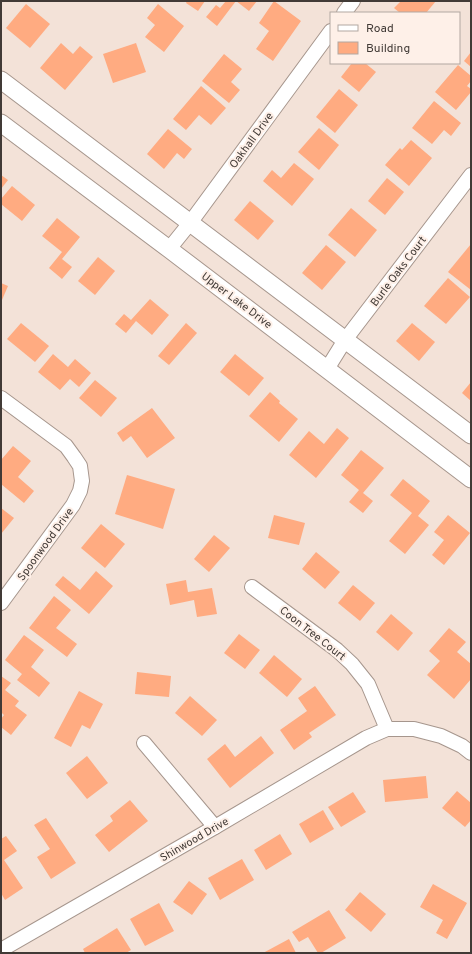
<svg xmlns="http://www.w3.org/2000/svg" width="472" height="954" font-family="Overpass,sans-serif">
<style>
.building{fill:#ffab81}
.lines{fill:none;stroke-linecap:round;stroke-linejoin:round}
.minor-casing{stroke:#a6968d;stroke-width:16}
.tertiary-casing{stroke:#a6968d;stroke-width:19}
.minor{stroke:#fff;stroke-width:14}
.tertiary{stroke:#fff;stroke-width:17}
.labels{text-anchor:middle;stroke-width:4;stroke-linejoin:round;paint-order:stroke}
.street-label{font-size:11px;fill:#413a36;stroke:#fef0e8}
</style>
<rect width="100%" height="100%" fill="#f3e2d8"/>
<!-- building -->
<g class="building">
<polygon points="187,1 205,1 198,11 186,3"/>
<polygon points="226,1 257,1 249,11 236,1 217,26 206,17 216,5 220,8"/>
<polygon points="274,1 301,21 273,61 256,49 269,31 259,23"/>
<polygon points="401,1 436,1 426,13 400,13 394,8"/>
<polygon points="26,4 50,24 30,48 6,28"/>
<polygon points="158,4 184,26 164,52 145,37 155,25 147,18"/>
<polygon points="61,43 73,54 80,46 93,57 65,90 40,68"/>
<polygon points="136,43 146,72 113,83 103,54"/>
<polygon points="471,52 471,67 464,61"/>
<polygon points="224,54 242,69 231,82 240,90 229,103 202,81"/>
<polygon points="352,63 365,63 376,72 359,92 341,77"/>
<polygon points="458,65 471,76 471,81 467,86 471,89 471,92 456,110 435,92"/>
<polygon points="201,86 226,108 211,125 199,115 186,130 173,119"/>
<polygon points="339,89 358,105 335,133 316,117"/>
<polygon points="434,101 461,123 451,136 444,130 432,144 412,128"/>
<polygon points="319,128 339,145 319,170 298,152"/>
<polygon points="168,129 192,149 184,159 177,153 164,169 147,154"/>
<polygon points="411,140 432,158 409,186 385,165 400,148 402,150"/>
<polygon points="294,163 314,179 292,206 263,181 272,170 281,178"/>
<polygon points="1,175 8,180 1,189"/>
<polygon points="387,178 404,192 385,215 368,201"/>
<polygon points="12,186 35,205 22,221 1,204 1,199"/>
<polygon points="250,201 274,221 258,240 234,220"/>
<polygon points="351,208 377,230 355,257 328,235"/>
<polygon points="57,218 80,237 62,259 72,267 62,279 49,268 62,252 42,236"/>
<polygon points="471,244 471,290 448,272"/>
<polygon points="326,245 346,262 322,290 302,273"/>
<polygon points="98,257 115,271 95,295 78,281"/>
<polygon points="448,278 470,297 446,324 424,306"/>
<polygon points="1,283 8,286 2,300 1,299"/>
<polygon points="150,299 169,315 152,335 136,321 126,333 115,324 124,314 131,320"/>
<polygon points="21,323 49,346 35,362 7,339"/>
<polygon points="186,323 197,333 169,365 158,356"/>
<polygon points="412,323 435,342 419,361 396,341"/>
<polygon points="53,354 68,367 75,359 91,373 79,387 70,379 60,390 38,372"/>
<polygon points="235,354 264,378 249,396 220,372"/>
<polygon points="95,380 117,398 101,417 79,398"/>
<polygon points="471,382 471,401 462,393"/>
<polygon points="270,392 280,401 279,403 298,419 279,442 249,416"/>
<polygon points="152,408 175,438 147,458 131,436 123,442 117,433"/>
<polygon points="337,428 349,438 316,478 289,455 309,431 324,444"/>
<polygon points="13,446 31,461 18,477 34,491 24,503 1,484 1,460"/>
<polygon points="361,450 384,468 363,493 373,501 363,513 349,502 359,490 341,475"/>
<polygon points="127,475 175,489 163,529 115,514"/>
<polygon points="403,479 430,501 418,516 429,525 405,554 389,541 412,513 390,495"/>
<polygon points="1,508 14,518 1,534"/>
<polygon points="274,515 305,523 299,545 268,538"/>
<polygon points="448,515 470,533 444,565 432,555 444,540 434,532"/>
<polygon points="101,524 125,544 105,568 81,548"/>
<polygon points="214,535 230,548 209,572 194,559"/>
<polygon points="316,552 340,572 325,589 302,569"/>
<polygon points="96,571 113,586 89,614 55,585 63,576 80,590"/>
<polygon points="186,580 188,592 212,588 217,614 197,617 194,600 170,605 166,584"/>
<polygon points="353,585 375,603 360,621 338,603"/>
<polygon points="54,596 71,610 56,628 77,644 67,657 29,628"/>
<polygon points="391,614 413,633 398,651 376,632"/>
<polygon points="449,628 466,642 457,652 471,664 471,679 454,699 427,675 440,661 429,651"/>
<polygon points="239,634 260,650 245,669 224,653"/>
<polygon points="24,635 44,650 31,667 50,683 39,697 17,680 22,674 5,660"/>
<polygon points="274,655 302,679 287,697 259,673"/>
<polygon points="137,672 171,676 169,697 135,694"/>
<polygon points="1,676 11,683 5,690 19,701 15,706 27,715 11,735 1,727 1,719 4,715 1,712"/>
<polygon points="315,686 336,715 309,733 312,737 294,750 280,730 307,711 298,698"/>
<polygon points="79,691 103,704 90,729 82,725 71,747 54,738"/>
<polygon points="190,696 217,720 202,736 175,713"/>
<polygon points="261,736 274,753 230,788 207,759 225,744 235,757"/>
<polygon points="87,756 108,783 87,799 66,773"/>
<polygon points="426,776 428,798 385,802 383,780"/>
<polygon points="457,791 471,803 471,820 465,827 442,808"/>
<polygon points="353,792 366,812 341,827 328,807"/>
<polygon points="130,800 148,821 109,852 95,835 113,821 110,816"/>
<polygon points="323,810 334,829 310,843 299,824"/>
<polygon points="46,818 76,863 51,879 37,857 50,849 34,825"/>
<polygon points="280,834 292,854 266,870 254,850"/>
<polygon points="6,836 17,851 4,860 23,888 5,900 1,893 1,839"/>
<polygon points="242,859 254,880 220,900 208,878"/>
<polygon points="189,881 207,894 192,915 173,902"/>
<polygon points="433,884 467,903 447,939 436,933 443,920 420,907"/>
<polygon points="360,892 386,914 371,932 345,910"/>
<polygon points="159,903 174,931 145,946 130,919"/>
<polygon points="329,910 346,938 321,953 318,953 308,937 299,942 292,932"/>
<polygon points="117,928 131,950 126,953 85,953 83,949"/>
<polygon points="289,939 296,953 263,953"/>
</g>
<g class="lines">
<!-- minor casing -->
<g class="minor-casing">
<g id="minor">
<polyline points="344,13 353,1"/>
<polyline points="169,249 190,223 331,31"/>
<polyline points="327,369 345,340 471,175"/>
<polyline points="1,398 66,446 74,457 80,466 82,481 80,491 73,505 1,603"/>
<polyline points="252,587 337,650 352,664 368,684 387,729"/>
<polyline points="144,743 215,827"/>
<polyline points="1,950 215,827 366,738 387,729 414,729 441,736 462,746 471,753"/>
</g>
</g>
<!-- tertiary casing -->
<g class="tertiary-casing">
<g id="tertiary">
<polyline points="1,80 471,435"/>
<polyline points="1,123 169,249 471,479"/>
</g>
</g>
<!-- minor -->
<use href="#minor" class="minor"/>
<!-- tertiary -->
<use href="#tertiary" class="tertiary"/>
</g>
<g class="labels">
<!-- street labels -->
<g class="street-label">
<text transform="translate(251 140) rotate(-54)" y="4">Oakhall Drive</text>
<text transform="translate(398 271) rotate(-53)" y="4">Burle Oaks Court</text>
<text transform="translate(237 300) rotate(37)" y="4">Upper Lake Drive</text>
<text transform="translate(45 544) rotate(-54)" y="4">Spoonwood Drive</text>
<text transform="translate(313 633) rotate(38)" y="4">Coon Tree Court</text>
<text transform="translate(194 839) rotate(-30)" y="4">Shinwood Drive</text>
</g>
</g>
<!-- border -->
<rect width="472" height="954" fill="none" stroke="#413a36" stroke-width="4"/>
<!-- legend -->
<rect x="330" y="12" width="130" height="52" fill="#fef0e8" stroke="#b2a7a1"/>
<rect x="338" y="25" width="20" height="6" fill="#ffffff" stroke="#b2a7a1"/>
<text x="366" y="32" font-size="12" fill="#413a36">Road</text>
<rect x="338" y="42" width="20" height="12" fill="#ffab81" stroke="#b2a7a1"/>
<text x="366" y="52" font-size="12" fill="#413a36">Building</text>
</svg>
